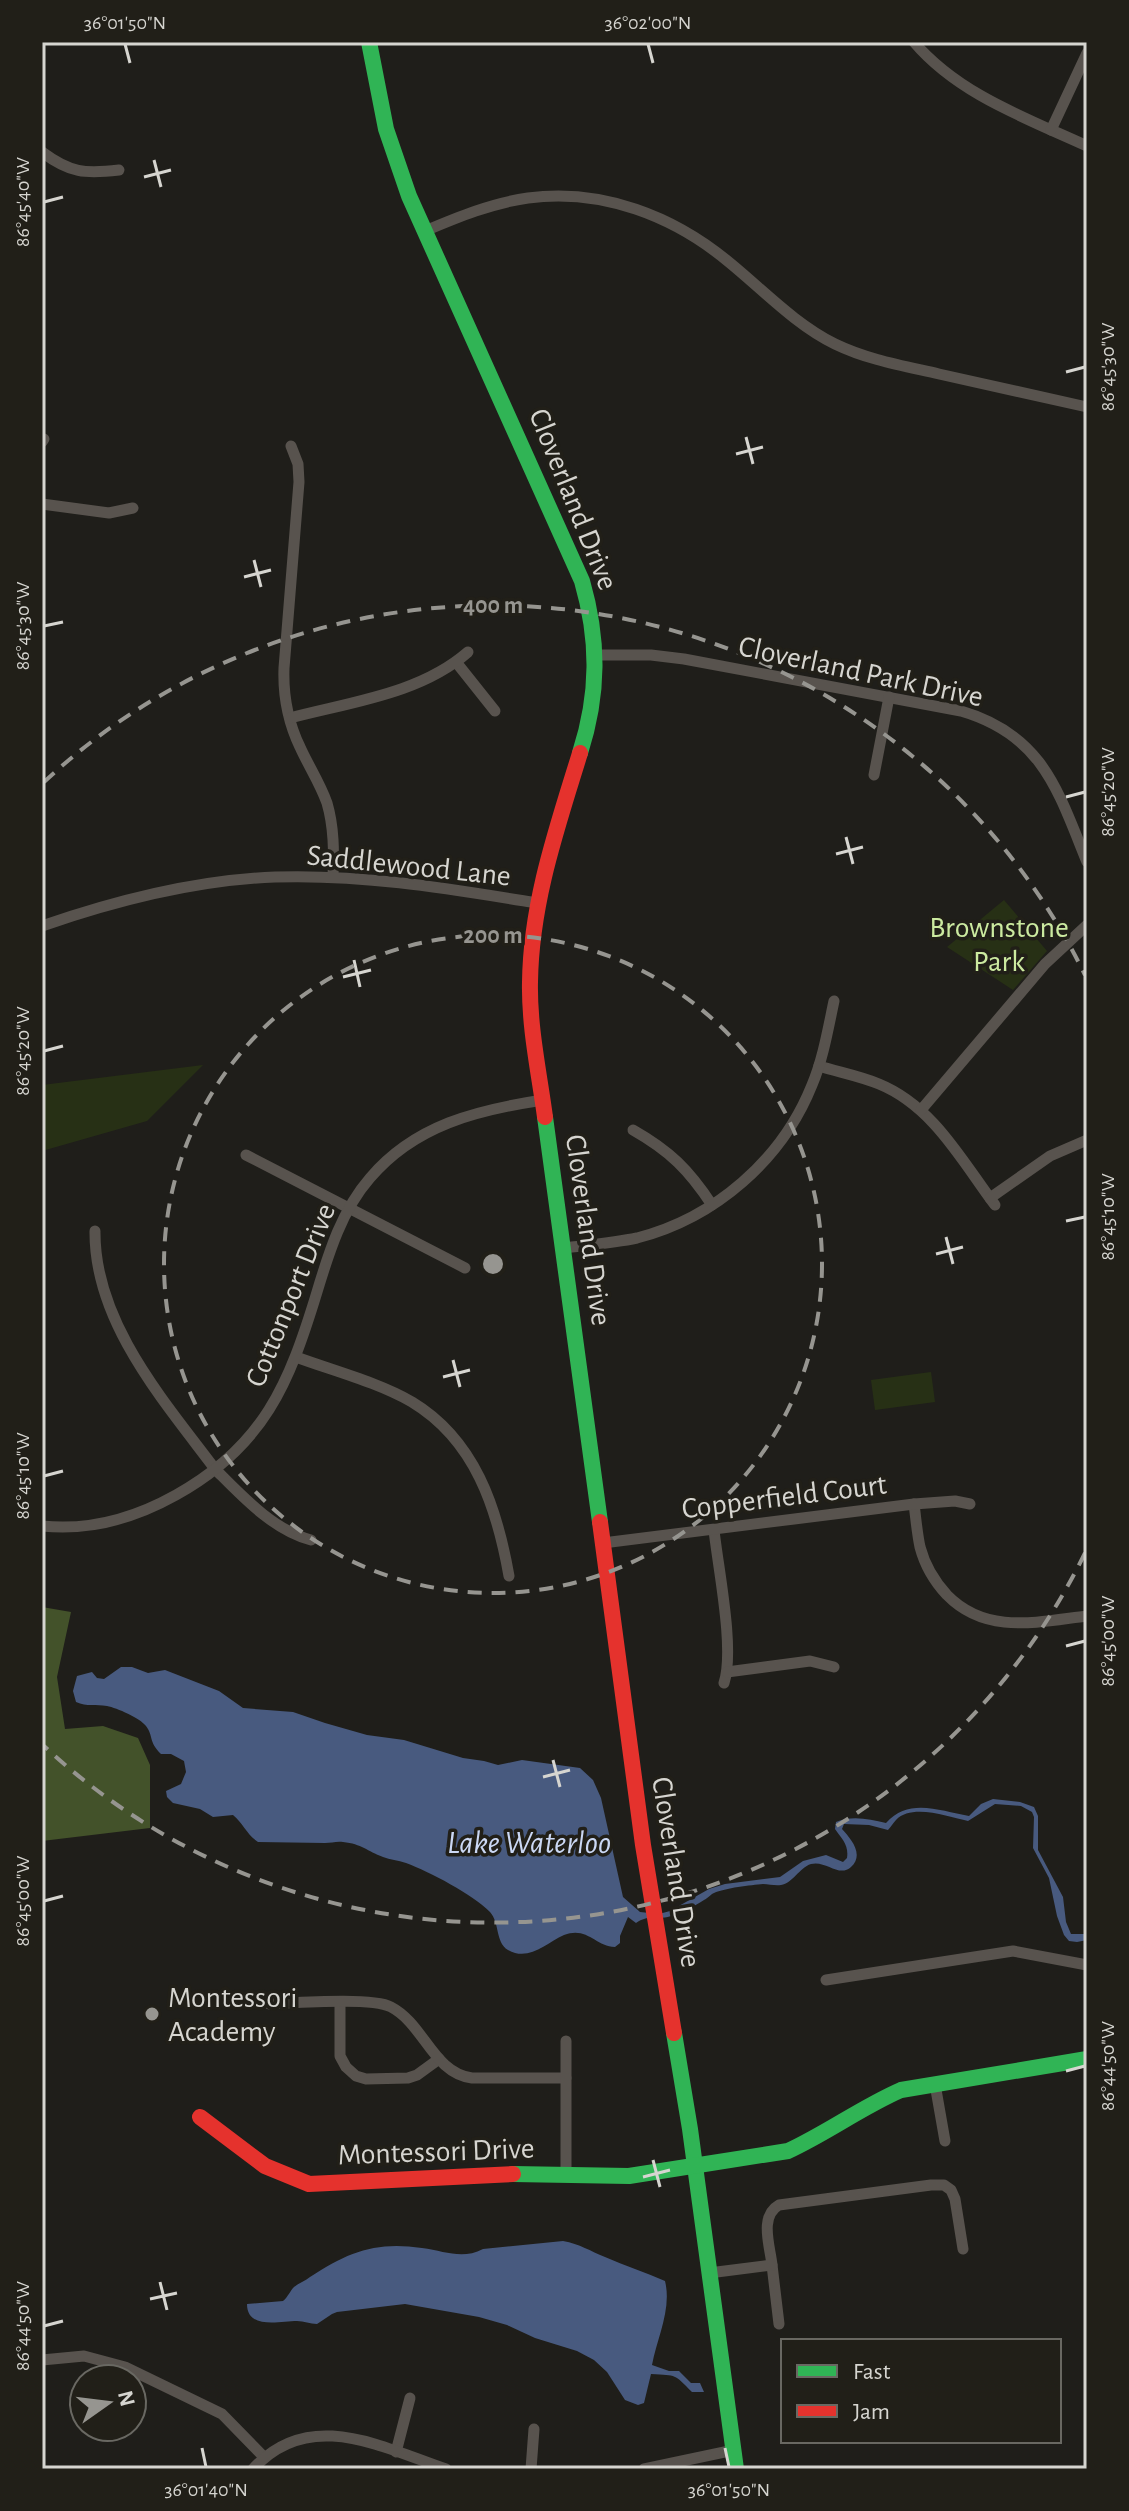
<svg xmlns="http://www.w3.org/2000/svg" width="1129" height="2511" font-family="'Alegreya Sans',sans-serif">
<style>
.green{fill:#273015}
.forest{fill:#43522a}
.water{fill:#485a7f}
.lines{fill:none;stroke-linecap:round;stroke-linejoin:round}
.street{stroke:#58534e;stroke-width:11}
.fast{stroke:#30b455;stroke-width:16}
.jam{stroke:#e5322d;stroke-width:16}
.ticks{fill:none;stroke:#d6d5d0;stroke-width:3}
.ring{fill:none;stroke:#969590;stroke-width:4;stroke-dasharray:14 10}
.poi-dot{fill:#969590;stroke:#211f18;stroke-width:3}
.labels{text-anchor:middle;stroke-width:7;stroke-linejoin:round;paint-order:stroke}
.street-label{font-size:30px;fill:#d6d5d0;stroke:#211f18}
.park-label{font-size:30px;fill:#cceaa0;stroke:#211f18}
.poi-label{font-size:30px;fill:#d6d5d0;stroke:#211f18;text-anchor:start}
.water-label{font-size:32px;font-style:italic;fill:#cbd8f4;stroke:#211f18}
.centre{fill:#969590;stroke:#211f18;stroke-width:4}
.ring-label{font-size:24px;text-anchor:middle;font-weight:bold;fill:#969590;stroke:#211f18;stroke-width:7;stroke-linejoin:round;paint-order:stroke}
.neatline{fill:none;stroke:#d6d5d0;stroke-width:3}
.ticks-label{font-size:20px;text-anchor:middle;fill:#d6d5d0}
</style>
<rect width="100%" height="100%" fill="#1f1e1a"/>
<!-- green -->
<g class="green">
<polygon points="1004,900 1047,951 1013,990 947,947"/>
<polygon points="203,1065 147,1121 42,1151 42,1085"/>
<polygon points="931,1372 935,1402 875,1410 871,1380"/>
</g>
<!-- forest -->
<polygon class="forest" points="42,1607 71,1612 57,1677 65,1729 103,1726 138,1738 150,1765 150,1828 42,1841"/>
<!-- water -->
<g class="water">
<path d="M 121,1667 L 132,1667 L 148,1673 L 165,1670 L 219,1691 L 243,1708 L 293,1712 L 325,1723 L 367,1735 L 404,1740 L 463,1758 L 484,1761 L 498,1765 L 522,1760 L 580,1768 L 593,1780 L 601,1798 L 623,1897 L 640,1912 L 659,1914 L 670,1911 L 709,1889 L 725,1884 L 780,1877 L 803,1861 L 826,1855 L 843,1862 L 847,1858 C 849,1845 842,1839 835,1829 L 836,1822 C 852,1815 869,1819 886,1823 C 909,1797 940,1811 969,1816 L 981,1804 L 993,1799 L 1020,1802 L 1034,1807 L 1038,1816 L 1038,1850 L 1063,1897 L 1066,1922 L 1071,1934 L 1087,1934 L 1087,1940 L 1077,1942 L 1069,1941 L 1064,1935 L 1057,1916 L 1049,1878 L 1033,1848 L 1034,1817 L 1032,1812 L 1021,1806 L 995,1804 L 968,1821 C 949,1817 912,1803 896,1820 C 893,1823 891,1827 888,1830 L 869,1825 L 844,1824 L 842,1829 C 850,1838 865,1854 851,1867 C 839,1878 826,1860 811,1864 C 799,1868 793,1883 781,1885 C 775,1886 769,1884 763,1884 C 751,1885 725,1888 714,1893 C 711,1894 708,1898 704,1900 C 695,1906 682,1912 671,1916 C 656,1921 652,1913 636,1923 L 628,1917 L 620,1936 L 620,1943 L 615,1947 C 595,1946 587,1926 564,1935 C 546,1943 529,1962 508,1950 C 495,1942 500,1923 490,1912 C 472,1894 430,1872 406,1863 C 398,1860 390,1860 383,1857 C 367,1851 362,1844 343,1842 C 337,1841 331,1843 325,1843 C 303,1843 280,1842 258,1842 C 247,1835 243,1823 233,1815 L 213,1817 L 200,1809 L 173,1803 L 167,1797 L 166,1791 L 181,1784 L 186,1772 L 184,1761 L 171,1754 L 161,1754 C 148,1741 154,1737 146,1726 C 140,1718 117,1708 107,1706 C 96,1704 87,1707 76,1702 L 73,1691 L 77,1676 L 92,1672 L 97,1678 L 104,1679 Z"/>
<path d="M 563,2241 C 580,2244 590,2251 605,2257 C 625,2266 645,2272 665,2281 C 672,2309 657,2338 652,2365 L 669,2371 L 679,2371 L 691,2383 L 700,2383 L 704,2392 L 692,2392 C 673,2373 678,2376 651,2374 L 644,2403 L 638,2405 L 625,2400 L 607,2372 L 594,2360 L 577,2351 L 535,2338 L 507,2325 L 479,2317 L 405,2304 L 337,2312 L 332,2314 L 317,2324 C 310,2324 304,2321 297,2321 C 280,2321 247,2330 247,2304 L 283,2301 C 288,2297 290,2291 294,2287 C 299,2283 305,2281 310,2277 C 348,2252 376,2241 422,2248 C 445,2251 462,2260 483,2249 Z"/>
</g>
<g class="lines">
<!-- street -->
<g class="street">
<path d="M 914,42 C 958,94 1026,118 1087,146"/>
<polyline points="1051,130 1087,53"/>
<path d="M 42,152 C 70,173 85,174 119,170"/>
<path d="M 425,231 C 458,217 492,203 528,198 C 602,188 674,216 730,263 C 763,290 796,325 835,344 C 868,360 904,366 939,374 C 989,385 1038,396 1087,407"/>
<polyline points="42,442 44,439"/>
<path d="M 291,446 L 298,464 L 299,482 L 284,668 C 283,695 288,722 300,747 C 308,765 320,783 327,803 C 334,827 334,852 333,877"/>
<polyline points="42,504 109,513 133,508"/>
<path d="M 596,655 L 651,655 L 684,659 L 961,711 C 1043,735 1058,791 1087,862"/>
<polyline points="456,662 495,711"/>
<path d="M 290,718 C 350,702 420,694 468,652"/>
<polyline points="874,775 889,697"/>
<path d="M 42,926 C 117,900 195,880 275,877 C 363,874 450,889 537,903"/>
<path d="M 819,1066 C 838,1072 860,1076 879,1084 C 933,1106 962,1161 995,1205"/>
<polyline points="921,1110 1045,964 1087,925"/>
<path d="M 633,1130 C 670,1151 689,1170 712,1205"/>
<polyline points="246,1155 465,1268"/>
<polyline points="990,1198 1050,1156 1087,1140"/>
<path d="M 95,1231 C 94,1322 164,1401 215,1469 C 242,1496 273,1530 311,1540"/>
<path d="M 564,1248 C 588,1245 613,1243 637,1238 C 715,1218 782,1160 812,1085 C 823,1059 828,1029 834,1001"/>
<path d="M 296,1357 C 334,1371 377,1382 412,1402 C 475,1440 497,1508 509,1576"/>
<path d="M 914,1504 C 916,1519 917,1533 920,1547 C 925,1566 934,1581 947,1595 C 986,1635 1037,1622 1087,1616"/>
<path d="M 42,1526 C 89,1531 135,1518 176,1495 C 264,1446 289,1384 317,1292 C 329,1252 342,1210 370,1178 C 415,1125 477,1110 543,1100"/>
<path d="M 714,1530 C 718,1568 735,1649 724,1683"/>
<polyline points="603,1543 914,1504 955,1501 970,1504"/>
<polyline points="727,1672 810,1661 834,1667"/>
<polyline points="826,1980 1013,1951 1087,1965"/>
<polyline points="340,2003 340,2056 346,2067 356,2076 366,2079 408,2078 417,2075 439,2059"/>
<path d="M 269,2004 C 295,2003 372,1997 391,2007 C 424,2024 433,2073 472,2078 L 566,2078"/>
<polyline points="566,2041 566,2174"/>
<polyline points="935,2084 945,2141"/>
<polyline points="772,2265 779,2324"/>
<path d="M 709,2273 L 772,2265 C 770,2246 759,2216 779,2205 L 931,2185 L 944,2185 L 951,2190 L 955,2199 L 963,2249"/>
<polyline points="42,2360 84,2356 125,2367 222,2414 264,2457"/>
<polyline points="396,2452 410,2398"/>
<path d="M 253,2469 C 309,2407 381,2447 446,2469"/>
<polyline points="531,2469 534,2429"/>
<polyline points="644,2469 734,2450"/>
</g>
<!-- fast -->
<g class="fast">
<path d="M 369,42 L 386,129 L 409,196 L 582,581 C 599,640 599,694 580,753"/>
<polyline points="545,1117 600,1522"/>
<polyline points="674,2033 690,2129 736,2469"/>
<path d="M 513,2174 L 629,2176 L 788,2151 C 827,2133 862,2107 901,2090 L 1087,2059"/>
</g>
<!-- jam -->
<g class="jam">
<path d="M 545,1117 C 539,1072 529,1027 530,982 C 531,902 557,828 580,753"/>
<polyline points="600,1522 643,1845 674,2033"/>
<polyline points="200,2117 265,2166 309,2184 513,2174"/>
</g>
</g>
<!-- ticks -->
<path class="ticks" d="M 125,44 L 130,63M 648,44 L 653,63M 154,160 L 161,187M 144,177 L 171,170M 44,202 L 63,197M 1066,372 L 1085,367M 746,437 L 753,464M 736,454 L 763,447M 254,560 L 261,587M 244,577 L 271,570M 44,626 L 63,622M 1066,797 L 1085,792M 846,837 L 853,864M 836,854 L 863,847M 354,960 L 360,987M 343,977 L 371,970M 44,1051 L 63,1046M 1066,1221 L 1085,1217M 946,1237 L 953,1264M 936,1254 L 963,1247M 453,1360 L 460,1387M 443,1377 L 470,1370M 44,1476 L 63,1471M 1066,1646 L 1085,1641M 553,1760 L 560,1787M 543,1777 L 570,1770M 44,1901 L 63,1896M 1066,2071 L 1085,2066M 653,2160 L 660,2187M 643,2177 L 670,2170M 160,2282 L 167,2310M 150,2299 L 177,2293M 44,2326 L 63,2321M 202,2448 L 206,2467M 725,2448 L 729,2467"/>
<!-- distance rings -->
<g class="ring">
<circle cx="493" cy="1264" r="329"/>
<path d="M1085 1553A659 659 0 0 1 44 1746M44 782A659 659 0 0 1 1085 975"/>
</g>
<!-- markers -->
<circle class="poi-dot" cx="152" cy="2014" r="8"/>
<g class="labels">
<!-- street labels -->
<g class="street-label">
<text transform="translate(574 499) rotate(68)" y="10">Cloverland Drive</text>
<text transform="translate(861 671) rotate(12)" y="10">Cloverland Park Drive</text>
<text transform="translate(409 865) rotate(6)" y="10">Saddlewood Lane</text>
<text transform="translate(589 1230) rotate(82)" y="10">Cloverland Drive</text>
<text transform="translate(290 1295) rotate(-68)" y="10">Cottonport Drive</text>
<text transform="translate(784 1496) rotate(-7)" y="10">Copperfield Court</text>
<text transform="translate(677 1872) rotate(81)" y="10">Cloverland Drive</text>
<text transform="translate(436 2151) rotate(-2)" y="10">Montessori Drive</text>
</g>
<!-- park labels -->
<g class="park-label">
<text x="999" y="937">Brownstone<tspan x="999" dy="34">Park</tspan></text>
</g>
<!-- poi labels -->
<g class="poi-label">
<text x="168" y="2007">Montessori<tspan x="168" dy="34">Academy</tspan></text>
</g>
<!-- water labels -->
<g class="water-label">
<text x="529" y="1853">Lake Waterloo</text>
</g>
</g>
<circle cx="493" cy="1264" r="12" class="centre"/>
<g class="ring-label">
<text x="493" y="613">400 m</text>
<text x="493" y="943">200 m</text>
</g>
<!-- border -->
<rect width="1129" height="2511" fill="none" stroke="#211f18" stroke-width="88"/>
<!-- legend -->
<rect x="781" y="2339" width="280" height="104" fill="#211f18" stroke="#696862" stroke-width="2"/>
<rect x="797" y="2365" width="40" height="12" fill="#30b455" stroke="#696862" stroke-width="2"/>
<text x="853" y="2379" font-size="24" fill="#d6d5d0">Fast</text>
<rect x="797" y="2405" width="40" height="12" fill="#e5322d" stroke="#696862" stroke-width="2"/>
<text x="853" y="2419" font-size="24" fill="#d6d5d0">Jam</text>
<!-- north arrow -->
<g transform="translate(108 2403) rotate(76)"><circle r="38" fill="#211f18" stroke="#696862" stroke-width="2"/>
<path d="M0-6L14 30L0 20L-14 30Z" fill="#969590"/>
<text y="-12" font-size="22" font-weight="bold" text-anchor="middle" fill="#d6d5d0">N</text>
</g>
<rect x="44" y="44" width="1041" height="2423" class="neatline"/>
<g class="ticks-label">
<text x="125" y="29">36°01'50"N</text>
<text x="648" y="29">36°02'00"N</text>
<text transform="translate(22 202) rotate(-90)" y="7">86°45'40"W</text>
<text transform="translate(1107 367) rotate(-90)" y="7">86°45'30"W</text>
<text transform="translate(22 626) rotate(-90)" y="7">86°45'30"W</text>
<text transform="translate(1107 792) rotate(-90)" y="7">86°45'20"W</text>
<text transform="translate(22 1051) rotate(-90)" y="7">86°45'20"W</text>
<text transform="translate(1107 1217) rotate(-90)" y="7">86°45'10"W</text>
<text transform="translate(22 1476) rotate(-90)" y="7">86°45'10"W</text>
<text transform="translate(1107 1641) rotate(-90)" y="7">86°45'00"W</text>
<text transform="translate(22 1901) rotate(-90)" y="7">86°45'00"W</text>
<text transform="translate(1107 2066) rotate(-90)" y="7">86°44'50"W</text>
<text transform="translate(22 2326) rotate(-90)" y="7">86°44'50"W</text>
<text x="206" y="2496">36°01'40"N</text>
<text x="729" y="2496">36°01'50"N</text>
</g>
</svg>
